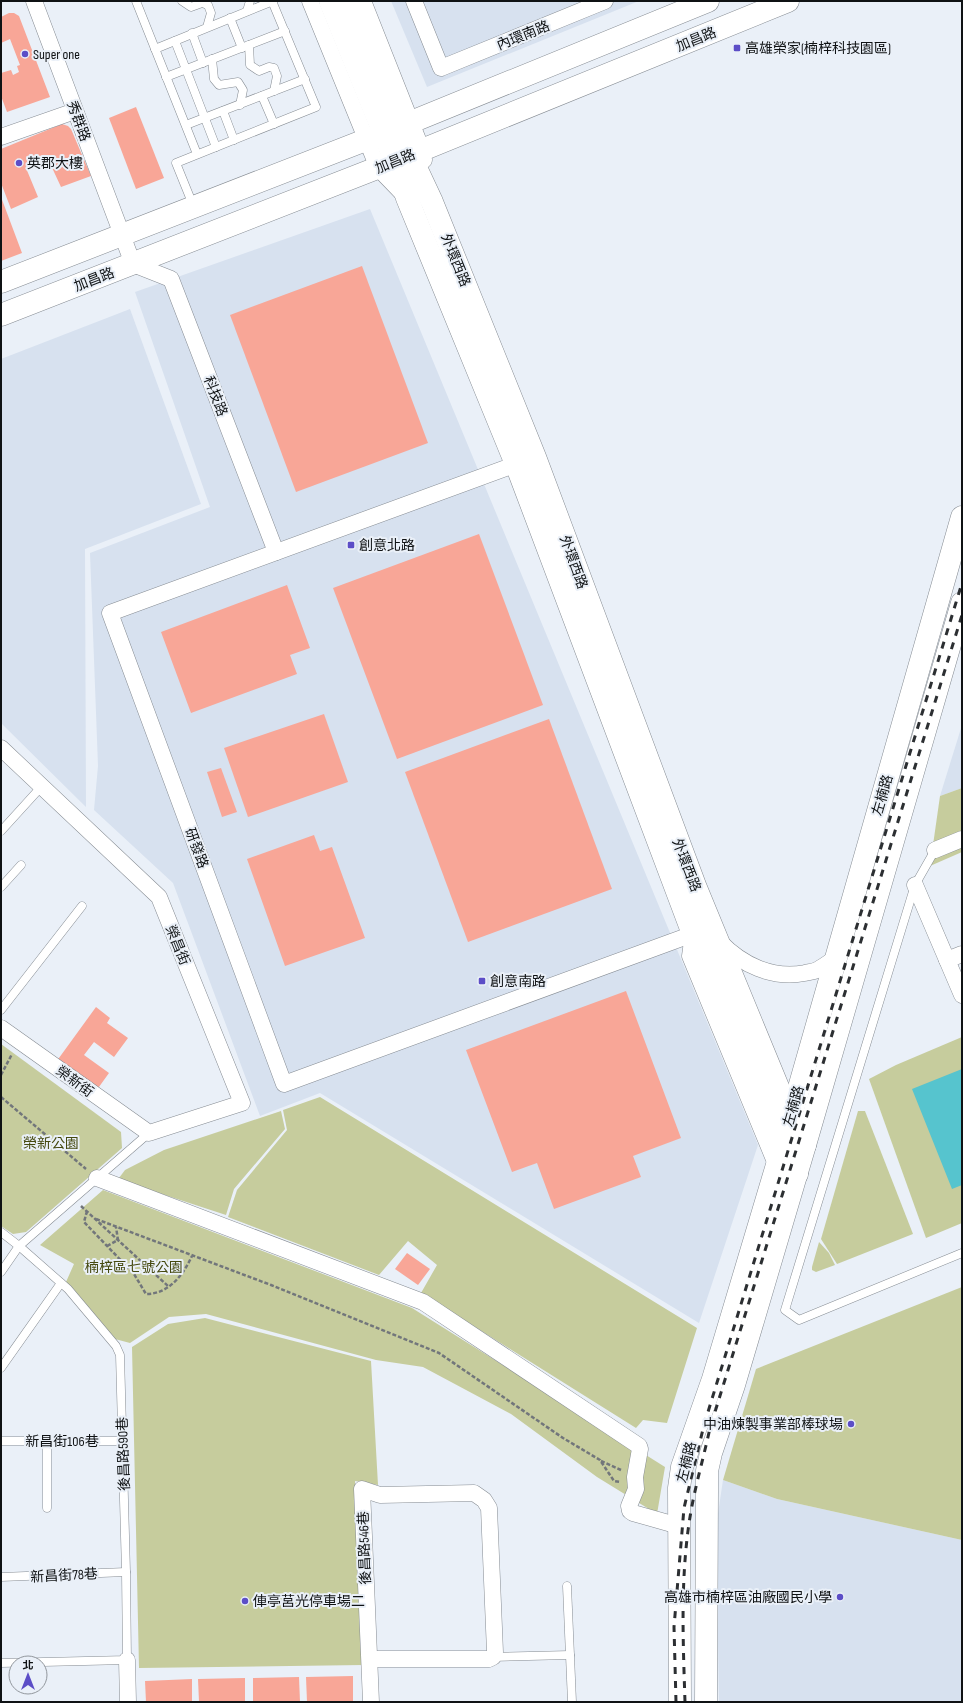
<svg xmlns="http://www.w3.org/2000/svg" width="963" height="1703" font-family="'Sofia Sans Condensed','Noto Sans TC',sans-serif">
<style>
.built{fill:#d7e1ef}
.green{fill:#c6cc9d}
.water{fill:#56c4ce}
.building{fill:#f8a697}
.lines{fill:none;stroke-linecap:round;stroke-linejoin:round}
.lane-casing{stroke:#868c93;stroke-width:9}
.street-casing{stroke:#868c93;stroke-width:17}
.secondary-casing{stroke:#868c93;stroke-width:23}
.path{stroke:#72767b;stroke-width:2.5;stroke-dasharray:4 2;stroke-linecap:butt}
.lane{stroke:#fff;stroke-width:8}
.street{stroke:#fff;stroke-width:16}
.secondary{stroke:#fff;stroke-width:22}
.rail{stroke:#2c2f32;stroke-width:3;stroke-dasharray:7 7;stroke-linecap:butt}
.poi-dot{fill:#5c4ec7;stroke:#eaf0f8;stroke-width:1.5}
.labels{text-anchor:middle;stroke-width:4;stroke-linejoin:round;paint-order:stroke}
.street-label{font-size:14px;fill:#0f1214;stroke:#eaf0f8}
.poi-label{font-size:14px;fill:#0f1214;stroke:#eaf0f8;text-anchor:start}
.park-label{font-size:14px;fill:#45490f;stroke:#eaf0f8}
</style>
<rect width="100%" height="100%" fill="#eaf0f8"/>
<!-- built -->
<g class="built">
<polygon points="391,1 639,1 427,87"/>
<polygon points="370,209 758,1145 699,1323 320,1093 260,1116 173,883 94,810 98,766 90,553 210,507 135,292"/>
<polygon points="130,309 201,504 85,549 86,807 1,723 1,359"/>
<polygon points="962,725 962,788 940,796"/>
<polygon points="723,1480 777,1499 962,1540 962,1702 719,1702 716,1527"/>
</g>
<!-- green -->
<g class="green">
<polygon points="962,788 962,852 930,866 940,796"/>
<polygon points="962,1037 962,1223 926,1238 869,1079 896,1065"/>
<polygon points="1,1044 121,1132 122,1148 26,1232 13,1234 1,1226"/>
<polygon points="320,1097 697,1328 667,1423 643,1420 636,1428 421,1293 437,1265 408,1241 379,1275 228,1217 237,1190 287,1130 283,1110"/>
<polygon points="281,1111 285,1129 234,1189 226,1215 122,1181 119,1178 125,1170 164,1150"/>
<polygon points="858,1111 865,1111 913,1234 837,1264 821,1239"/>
<polygon points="103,1190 412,1308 665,1467 657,1514 597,1477 511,1414 423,1367 376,1360 206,1314 169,1317 130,1343 115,1339 66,1282 74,1264 40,1245"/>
<polygon points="819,1242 829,1253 835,1265 816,1272 812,1270 812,1267"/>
<polygon points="962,1287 962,1540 777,1499 723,1480 756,1369"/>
<polygon points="205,1318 371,1361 378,1485 355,1481 363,1665 139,1668 132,1347 168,1324"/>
</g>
<!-- water -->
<polygon class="water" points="962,1069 962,1185 952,1189 912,1089"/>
<!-- building -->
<g class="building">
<polygon points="9,13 14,13 19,16 50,97 7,112 1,96 1,73 11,70 13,75 19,72 17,66 20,65 10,39 1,43 1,17"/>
<polygon points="136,107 164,178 136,189 109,118"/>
<polygon points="62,124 68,126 71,129 91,176 61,187 48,159 26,168 38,197 11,209 1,183 1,149"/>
<polygon points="1,197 22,253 1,261"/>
<polygon points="362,266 428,443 296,492 230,315"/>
<polygon points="479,534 543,705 397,759 333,588"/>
<polygon points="287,585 310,648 290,655 297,674 191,713 161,632"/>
<polygon points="324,714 348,782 248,817 224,748"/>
<polygon points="549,719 612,889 468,942 405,772"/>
<polygon points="221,768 237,812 222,817 207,772"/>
<polygon points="314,835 320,851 332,847 365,938 285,966 247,859"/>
<polygon points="626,991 681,1138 633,1156 641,1177 554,1209 537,1163 512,1172 466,1050"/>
<polygon points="96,1007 110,1018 107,1023 128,1038 114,1057 94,1042 84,1055 109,1073 91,1098 51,1069"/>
<polygon points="407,1253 430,1269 418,1285 395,1269"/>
<polygon points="353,1676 353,1702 307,1702 306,1677"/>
<polygon points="299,1677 300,1702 253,1702 253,1678"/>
<polygon points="245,1678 245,1702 199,1702 198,1679"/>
<polygon points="192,1679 192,1702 146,1702 145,1681"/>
</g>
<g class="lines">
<!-- lane casing -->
<g class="lane-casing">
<g id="lane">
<polyline points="136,1 197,154"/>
<polyline points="182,1 191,7 202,3 208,5 211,13 207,27"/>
<polyline points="247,11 250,1"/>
<polyline points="230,18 242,48"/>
<polyline points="192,33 203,63"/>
<polyline points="175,41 216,147"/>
<polyline points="249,45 250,65 259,71 269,67 274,68 277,76 274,91"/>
<polyline points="155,49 273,1"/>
<polyline points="212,59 214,79 219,85 238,82 243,90 240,105"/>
<polyline points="166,77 285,31"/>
<polyline points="262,96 274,124"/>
<polyline points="223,111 234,140"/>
<polyline points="186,125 305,79"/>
<polyline points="193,205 176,163 316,107 272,1"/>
<polyline points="1,831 42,786"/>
<polyline points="935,850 915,885 785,1310 799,1320 962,1253"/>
<polyline points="1,887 21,865"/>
<polyline points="1,1010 82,906"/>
<polyline points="1,1232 19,1246 68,1289 116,1346 120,1355 126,1572 127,1660 1,1663"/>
<polyline points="1,1272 19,1246 149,1133"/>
<polyline points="1,1368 61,1283"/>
<polyline points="1,1441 122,1441"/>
<polyline points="47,1441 47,1508"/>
<polyline points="1,1577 126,1572"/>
<polyline points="567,1586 572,1702"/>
<polyline points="493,1657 570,1655"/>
</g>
</g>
<!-- street casing -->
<g class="street-casing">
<g id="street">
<polyline points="34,1 133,264 171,279 276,552"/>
<polyline points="310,1 378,168 405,196"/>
<polyline points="363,1 422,150 424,160"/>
<polyline points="414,1 441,68 605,1"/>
<polyline points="1,137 75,111"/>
<polyline points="525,461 110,613 284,1084 693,934 690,956 778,1169"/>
<polyline points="1,748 159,897 242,1103 149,1133 1,1028"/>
<polyline points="935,850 962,839"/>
<polyline points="915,885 962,995"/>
<path d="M 720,942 C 742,965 772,979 805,973 C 808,972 813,972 817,970 C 823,967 829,962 835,959"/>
<polyline points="947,960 962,954"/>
<polyline points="97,1178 423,1302 639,1446 640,1449 635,1477 636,1489 629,1506 630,1511 633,1513 679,1526"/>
<polyline points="370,1659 489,1659 493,1657 495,1652 489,1508 484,1500 474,1493 380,1495 362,1489 371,1702"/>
<polyline points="127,1660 128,1702"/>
</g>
</g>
<!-- secondary casing -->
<g class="secondary-casing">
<g id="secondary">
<polyline points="330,1 395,161 407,198 516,464 693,934 797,1174"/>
<polyline points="348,1 410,155 432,202 535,457 696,888 780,1092 805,1145"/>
<polyline points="1,282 399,127 708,1"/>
<polyline points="1,315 395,161 788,1"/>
<polyline points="680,1702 679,1488 682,1467 713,1379 777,1165 962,517"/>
<polyline points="706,1702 707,1491 707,1471 711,1453 734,1385 805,1145 962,603"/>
</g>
</g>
<!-- path -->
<g class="path">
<polyline points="1,1075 12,1054"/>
<polyline points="1,1097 86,1169"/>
<polyline points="81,1206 169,1287"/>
<path d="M 87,1211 L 84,1222 L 134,1274 L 146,1294 C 169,1294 183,1275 192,1256"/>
<polyline points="96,1219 271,1285 439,1353 563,1438 600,1460 614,1481 621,1482"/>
<polyline points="107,1246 118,1240 116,1227"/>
<polyline points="601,1461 621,1470"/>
</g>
<!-- lane -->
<use href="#lane" class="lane"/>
<!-- street -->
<use href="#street" class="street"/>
<!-- secondary -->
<use href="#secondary" class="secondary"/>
<!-- rail -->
<g class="rail">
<polyline points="676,1702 674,1627 684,1508 704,1425 962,583"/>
<path d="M 685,1702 C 683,1639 680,1574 691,1511 C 696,1483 704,1456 710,1428 L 962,615"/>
</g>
</g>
<!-- markers -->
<g class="poi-dot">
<rect x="733" y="44" width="8" height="8" rx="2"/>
<circle cx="25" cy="54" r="4"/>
<circle cx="19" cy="163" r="4"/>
<rect x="347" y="541" width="8" height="8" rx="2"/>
<rect x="478" y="977" width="8" height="8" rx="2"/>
<circle cx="851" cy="1424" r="4"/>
<circle cx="840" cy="1597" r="4"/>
<circle cx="245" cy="1601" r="4"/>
</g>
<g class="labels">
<!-- street labels -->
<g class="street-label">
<text transform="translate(523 35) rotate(-22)" y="5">內環南路</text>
<text transform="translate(696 39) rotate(-22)" y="5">加昌路</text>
<text transform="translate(79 121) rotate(70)" y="5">秀群路</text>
<text transform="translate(395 161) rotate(-22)" y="5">加昌路</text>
<text transform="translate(456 260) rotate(68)" y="5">外環西路</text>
<text transform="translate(94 279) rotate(-21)" y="5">加昌路</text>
<text transform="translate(216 396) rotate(69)" y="5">科技路</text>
<text transform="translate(574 562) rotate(70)" y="5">外環西路</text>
<text transform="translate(882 795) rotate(-74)" y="5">左楠路</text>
<text transform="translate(197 848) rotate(70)" y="5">研發路</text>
<text transform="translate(687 865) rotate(69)" y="5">外環西路</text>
<text transform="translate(178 945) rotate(68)" y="5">榮昌街</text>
<text transform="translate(75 1081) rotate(36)" y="5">榮新街</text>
<text transform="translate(793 1106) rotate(-74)" y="5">左楠路</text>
<text x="62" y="1446">新昌街106巷</text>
<text transform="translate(123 1454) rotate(-92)" y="5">後昌路590巷</text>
<text transform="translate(686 1462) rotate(-76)" y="5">左楠路</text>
<text transform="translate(364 1548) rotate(-92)" y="5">後昌路546巷</text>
<text transform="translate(64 1575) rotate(-3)" y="5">新昌街78巷</text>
</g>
<!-- poi labels -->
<g class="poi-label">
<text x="745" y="53">高雄榮家(楠梓科技園區)</text>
<text x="33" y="59">Super one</text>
<text x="27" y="168">英郡大樓</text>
<text x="359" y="550">創意北路</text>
<text x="490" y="986">創意南路</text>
<text x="843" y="1429" text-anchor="end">中油煉製事業部棒球場</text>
<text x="832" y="1602" text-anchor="end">高雄市楠梓區油廠國民小學</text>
<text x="253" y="1606">俥亭莒光停車場二</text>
</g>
<!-- park labels -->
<g class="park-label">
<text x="51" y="1148">榮新公園</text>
<text x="134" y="1272">楠梓區七號公園</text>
</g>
</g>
<!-- border -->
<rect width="963" height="1703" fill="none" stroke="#0f1214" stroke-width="4"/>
<!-- north arrow -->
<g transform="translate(28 1675)"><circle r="19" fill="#eaf0f8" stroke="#92979d"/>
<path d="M0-3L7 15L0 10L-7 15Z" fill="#5c4ec7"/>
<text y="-6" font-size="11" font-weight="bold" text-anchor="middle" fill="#0f1214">北</text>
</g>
</svg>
